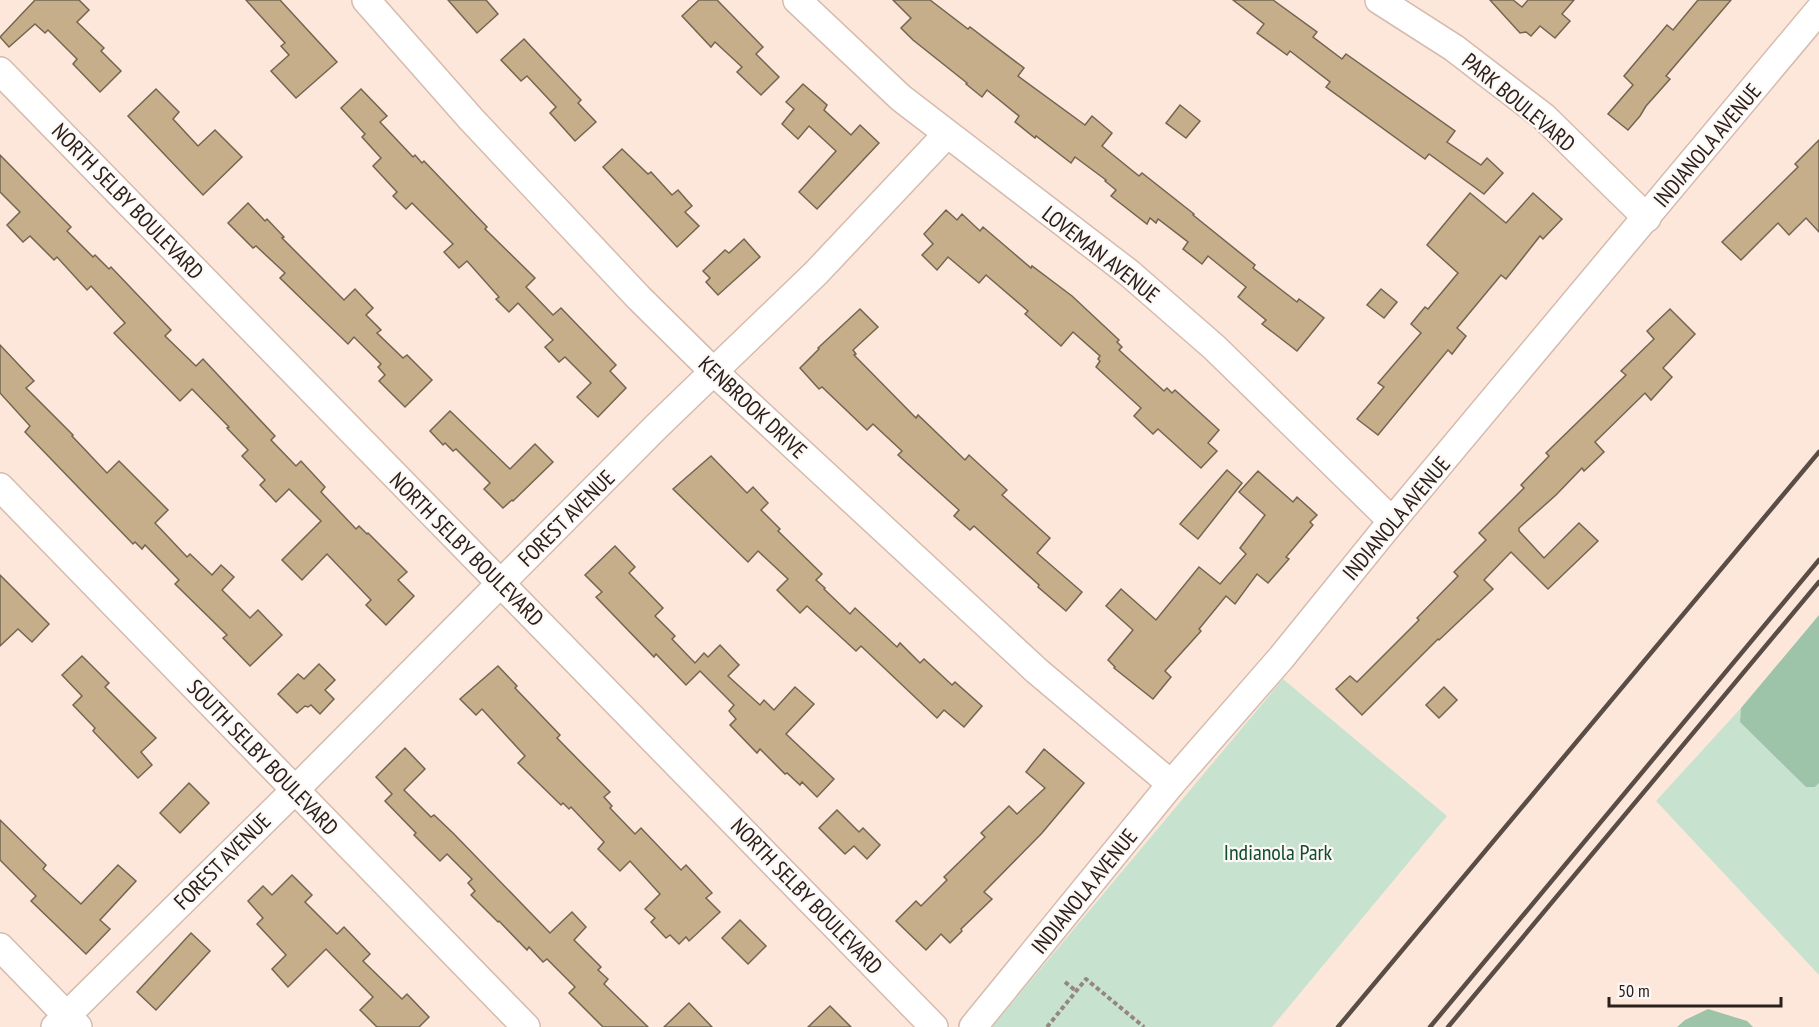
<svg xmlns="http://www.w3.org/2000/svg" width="1819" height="1027" font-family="'PT Sans Narrow',sans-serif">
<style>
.green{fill:#c7e3cf}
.forest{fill:#9dc3a9}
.building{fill:#c7ae8b;stroke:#746551;stroke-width:1.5}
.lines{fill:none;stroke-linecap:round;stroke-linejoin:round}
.street-casing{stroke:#d5bbad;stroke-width:30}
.path{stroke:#96867d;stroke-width:4;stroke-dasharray:4.5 3;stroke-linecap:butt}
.street{stroke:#fff;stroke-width:27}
.rail{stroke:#5a4d46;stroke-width:4.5}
.labels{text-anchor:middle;stroke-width:4.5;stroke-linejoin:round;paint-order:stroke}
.street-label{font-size:22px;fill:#2a201b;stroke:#fdf8f5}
.park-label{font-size:22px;fill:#0d4e2c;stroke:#fdf8f5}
</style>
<rect width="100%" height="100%" fill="#fde7db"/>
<!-- green -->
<g class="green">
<polygon points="1283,679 1447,816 1272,1027 992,1027"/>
<polygon points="1741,708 1740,722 1815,787 1819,783 1819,975 1656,801"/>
</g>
<!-- forest -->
<g class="forest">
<polygon points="1819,615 1819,783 1815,787 1806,787 1740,722 1741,708"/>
<polygon points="1708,1009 1747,1021 1753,1027 1677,1027 1685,1020"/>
</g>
<!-- building -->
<g class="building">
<polygon points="35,0 79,0 89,10 77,22 104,48 101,51 121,71 100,92 73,64 77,59 48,30 45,33 35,24 9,47 0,37"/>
<polygon points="246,0 280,0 337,62 296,98 271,71 289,55 281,46 285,43"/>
<polygon points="448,0 486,0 498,14 477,33"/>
<polygon points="699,0 717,0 763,47 756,54 779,77 761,95 737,72 742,67 715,42 711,47 682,16"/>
<polygon points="893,0 930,0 968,29 970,27 1024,68 1018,76 1085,125 1092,116 1112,133 1102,146 1139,176 1142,173 1194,214 1193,215 1255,265 1253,268 1297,302 1299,299 1324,318 1297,351 1262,324 1266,320 1238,297 1246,287 1208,256 1202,264 1183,249 1188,242 1158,219 1156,223 1150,218 1147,224 1111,196 1116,190 1105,181 1106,180 1075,157 1071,163 1036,136 1035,138 1015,122 1019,116 987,90 982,97 966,84 967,83 913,40 901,28 911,18"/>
<polygon points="1233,0 1273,0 1317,32 1313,37 1342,59 1346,54 1455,131 1447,142 1481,165 1487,158 1503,173 1484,194 1429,154 1425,159 1326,87 1330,82 1290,51 1287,55 1257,33 1264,24"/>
<polygon points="1490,0 1513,0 1522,7 1528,0 1574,0 1562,14 1570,21 1555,38 1540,26 1531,36 1526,32 1520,33"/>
<polygon points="1698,0 1731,0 1666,76 1670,79 1646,106 1640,116 1628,130 1608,114 1633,85 1624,76 1667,25 1673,30"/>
<polygon points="524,39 581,100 578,103 596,122 575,141 550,113 556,107 527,76 521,81 501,60"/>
<polygon points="803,84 827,105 824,110 851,135 860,125 879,143 817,209 799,192 836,151 809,126 798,139 782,124 794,109 786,102"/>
<polygon points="156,89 179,112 173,119 198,146 215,130 242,157 203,195 128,116"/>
<polygon points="361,89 387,116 380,122 413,157 415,155 422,163 424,161 487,227 485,229 535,278 526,287 553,315 561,308 616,365 610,371 626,388 598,417 577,397 591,383 565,357 559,362 545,347 553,340 518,303 509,312 496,299 499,297 467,261 459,268 444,252 453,244 412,203 406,209 393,196 397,192 373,166 381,158 362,137 365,134 341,108"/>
<polygon points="1180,105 1200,121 1186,138 1166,123"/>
<polygon points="1819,140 1819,232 1806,218 1789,235 1778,223 1741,260 1722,242 1798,167 1795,164"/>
<polygon points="622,149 648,174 651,172 672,195 678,190 692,206 685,212 699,226 677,247 603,167"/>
<polygon points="0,155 71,227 67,231 93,257 95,255 109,269 111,267 171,330 165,336 196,366 203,359 275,436 271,440 296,466 301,461 325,487 321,492 356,529 359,526 367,534 368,533 407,572 398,580 414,596 386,625 366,605 371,600 327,554 302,580 282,560 321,521 289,489 276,502 260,485 265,480 242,456 248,450 227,428 229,427 192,389 180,401 114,333 125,323 91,286 87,290 57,257 54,260 30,236 23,242 7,225 20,212 0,192"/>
<polygon points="1470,193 1506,223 1533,193 1562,219 1543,239 1540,236 1506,279 1501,275 1457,328 1466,336 1452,354 1448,350 1378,435 1357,419 1384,387 1378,383 1421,333 1411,324 1425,307 1428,309 1458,273 1427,245"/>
<polygon points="248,203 265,221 267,219 284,237 282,238 344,300 355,289 373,308 366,315 381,330 377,333 403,358 407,355 432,380 405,407 379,381 385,375 378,367 381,364 354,337 348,344 280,278 285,273 256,246 253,248 228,223"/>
<polygon points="946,210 957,220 962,214 980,231 983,227 1031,268 1032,266 1072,296 1119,340 1117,342 1122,347 1119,350 1164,391 1167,388 1172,393 1175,390 1219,430 1208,443 1217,451 1201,468 1158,429 1153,434 1134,416 1141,408 1096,367 1100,361 1098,359 1100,356 1073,332 1061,346 1025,314 1028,311 986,275 979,283 948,257 937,270 922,255 933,244 924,234"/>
<polygon points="744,239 760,257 718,295 706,282 710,278 703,271 725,250 729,253"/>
<polygon points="1381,289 1397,302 1384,318 1367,305"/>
<polygon points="860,309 878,327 853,350 856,354 854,355 916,418 918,415 965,460 969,455 1007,490 1002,495 1050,538 1037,553 1082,592 1066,611 1038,587 1039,585 974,526 970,530 954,516 959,510 898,455 902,451 873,424 867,430 822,387 819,389 800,368 819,349 818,348"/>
<polygon points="1670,309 1695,334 1663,368 1672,377 1651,400 1645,393 1595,442 1604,452 1584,471 1582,468 1556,495 1519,528 1519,531 1544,558 1579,523 1598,541 1548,589 1511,552 1484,580 1493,589 1439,640 1438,639 1362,715 1336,689 1350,676 1357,682 1419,620 1417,618 1458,576 1454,572 1486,540 1479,533 1524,488 1521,485 1549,456 1546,453 1626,375 1621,371 1654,339 1647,331"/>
<polygon points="0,345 34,381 26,388 73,435 72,436 107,473 119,461 168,510 155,523 187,557 190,554 212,575 221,565 234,577 222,590 250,618 258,610 282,635 250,666 223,638 227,635 175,584 179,580 145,545 142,549 135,542 133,544 25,432 30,426 0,393"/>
<polygon points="450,411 510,469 535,444 553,462 513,501 512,500 503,508 484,489 490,483 456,449 453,451 445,443 443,445 430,431"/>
<polygon points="711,456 747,493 753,487 768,503 761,510 780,529 778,531 822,574 816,580 825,588 824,589 850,614 855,608 897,647 900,643 920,663 924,659 952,685 955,682 982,706 964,727 944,710 937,718 861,646 856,651 807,606 800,613 777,590 788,579 758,551 748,562 673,489"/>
<polygon points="1227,470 1242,483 1198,539 1180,524"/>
<polygon points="1258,471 1293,502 1297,497 1317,515 1310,522 1313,525 1286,557 1289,559 1268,583 1257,574 1235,604 1226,596 1199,629 1201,631 1165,671 1171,677 1153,699 1114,668 1115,667 1108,660 1133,630 1106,606 1121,589 1156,620 1199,567 1220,584 1246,554 1240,548 1265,515 1239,492"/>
<polygon points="615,546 635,567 629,573 663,608 655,616 675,636 672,639 695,663 704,653 708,657 720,645 739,665 728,676 760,705 764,700 774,710 795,687 814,704 786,734 834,779 817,797 802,782 800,785 787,773 785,774 760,749 757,753 730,725 736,719 729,711 734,705 700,671 686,685 656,654 654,657 596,597 602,592 585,575"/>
<polygon points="0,575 49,624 32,642 18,629 0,646"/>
<polygon points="82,656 109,683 105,687 156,738 141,752 152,765 138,778 93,731 95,728 73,705 82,696 62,675"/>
<polygon points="319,664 335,680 325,690 334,699 320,714 311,705 308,707 305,706 297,713 278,694 298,674 304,679"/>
<polygon points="498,666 517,686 515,688 560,735 557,738 610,792 604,797 612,806 610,808 635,834 641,828 681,870 686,865 712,893 706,898 720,912 689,941 686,937 679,944 670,935 666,938 651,922 655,918 645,909 660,894 630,861 620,871 598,849 604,842 571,807 569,809 563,803 561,805 518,763 525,756 482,709 476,715 460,699"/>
<polygon points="1444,687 1457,700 1439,718 1426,705"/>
<polygon points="405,748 425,769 404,790 431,817 434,815 453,833 550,933 572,912 586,927 574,940 601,967 598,970 608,979 604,984 648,1027 603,1027 569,993 575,987 547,959 543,962 529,947 527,950 499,921 498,922 471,895 475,891 468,883 472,879 447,854 440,861 414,835 416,833 385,801 392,794 376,777"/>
<polygon points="1044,749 1084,783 1042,833 984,892 992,899 961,929 962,931 950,943 941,934 926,950 896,921 916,901 921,906 947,880 944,877 985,837 981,833 1009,806 1017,814 1045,788 1026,772"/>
<polygon points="189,783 209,803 180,833 160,813"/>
<polygon points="837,810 859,832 863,828 880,845 867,859 854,846 845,854 819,828"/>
<polygon points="0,820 46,865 43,869 81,904 118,865 136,881 100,920 110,929 86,954 31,901 36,896 0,860"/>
<polygon points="292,875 312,895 305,902 337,934 344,927 370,954 363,961 402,999 407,994 429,1017 419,1027 377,1027 360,1010 373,997 326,949 288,987 272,969 286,955 257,924 263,918 248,901 263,886 272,895"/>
<polygon points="740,920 766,946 748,964 722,938"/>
<polygon points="191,933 210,951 156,1010 137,992"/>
<polygon points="689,1003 712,1027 664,1027"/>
<polygon points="830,1006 851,1027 808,1027"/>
</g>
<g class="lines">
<!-- street casing -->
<g class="street-casing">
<g id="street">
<polyline points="366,0 471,119 639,298 713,371 1037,671 1171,784"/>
<polyline points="797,0 901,98 1129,273 1215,348 1392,521"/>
<polyline points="1379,0 1454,48 1544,117 1647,218"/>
<polyline points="0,71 934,1027"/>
<polyline points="0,487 526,1027"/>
<polyline points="0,947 78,1027"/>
<polyline points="55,1027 295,790 656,427 816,273 947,134"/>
<polyline points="973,1027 1171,784 1281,658 1392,521 1819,10"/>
</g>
</g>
<!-- path -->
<g class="path">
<polyline points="1065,982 1076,991"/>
<polyline points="1047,1027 1086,979 1144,1027"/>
</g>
<!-- street -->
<use href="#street" class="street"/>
<!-- rail -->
<g class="rail">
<polyline points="1338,1027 1819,452"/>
<polyline points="1430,1027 1819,560"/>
<polyline points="1448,1027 1819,582"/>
</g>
</g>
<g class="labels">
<!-- street labels -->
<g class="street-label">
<text transform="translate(1519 102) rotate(40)" y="8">PARK BOULEVARD</text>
<text transform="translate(1707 145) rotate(-50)" y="8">INDIANOLA AVENUE</text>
<text transform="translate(128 201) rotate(46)" y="8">NORTH SELBY BOULEVARD</text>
<text transform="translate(1101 254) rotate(38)" y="8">LOVEMAN AVENUE</text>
<text transform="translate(753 407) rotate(43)" y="8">KENBROOK DRIVE</text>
<text transform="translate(566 518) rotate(-45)" y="8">FOREST AVENUE</text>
<text transform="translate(1396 518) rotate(-50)" y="8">INDIANOLA AVENUE</text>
<text transform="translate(467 549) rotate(45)" y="8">NORTH SELBY BOULEVARD</text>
<text transform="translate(263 757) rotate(46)" y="8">SOUTH SELBY BOULEVARD</text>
<text transform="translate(222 861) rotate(-45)" y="8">FOREST AVENUE</text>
<text transform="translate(1084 891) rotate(-51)" y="8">INDIANOLA AVENUE</text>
<text transform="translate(807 896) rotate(46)" y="8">NORTH SELBY BOULEVARD</text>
</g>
<!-- park labels -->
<g class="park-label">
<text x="1278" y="860">Indianola Park</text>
</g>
</g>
<!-- scale -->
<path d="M1609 997v9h172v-9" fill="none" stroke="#2a201b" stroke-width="3"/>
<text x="1618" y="997" font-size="18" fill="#2a201b" stroke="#fdf8f5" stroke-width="4.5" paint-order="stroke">50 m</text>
</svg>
